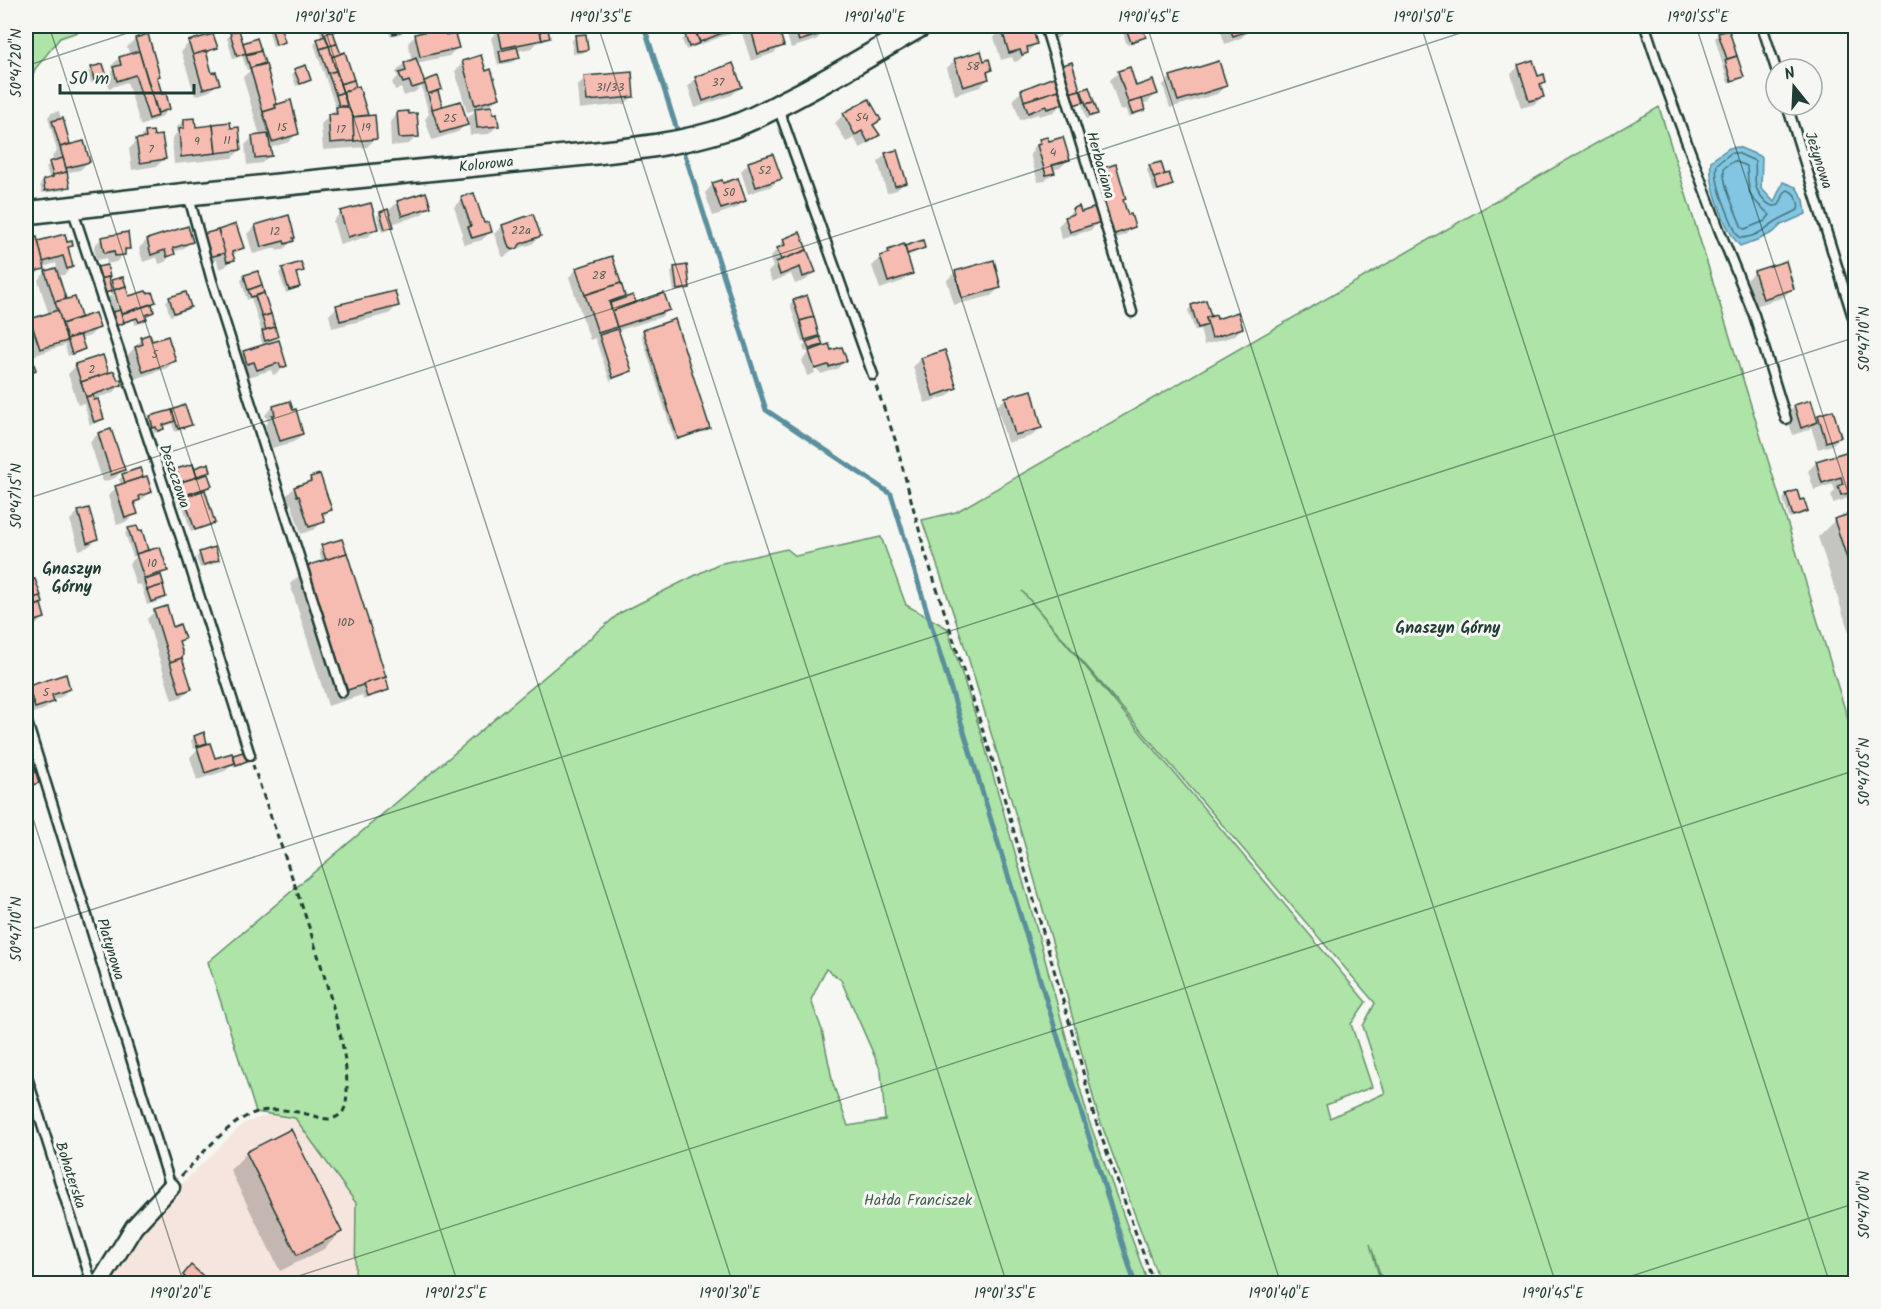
<svg xmlns="http://www.w3.org/2000/svg" width="1881" height="1309" font-family="Kalam,sans-serif">
<style>
.built{fill:#f6e5de}
.green{fill:#aee4a7;stroke:#66906e;stroke-width:1.5;fill-rule:evenodd}
.water{fill:#82c6e3;stroke:#5a8f9d;stroke-width:1.5}
.shadow{fill:#0003;fill-rule:evenodd}
.lines{fill:none;stroke-linecap:round;stroke-linejoin:round}
.shore{stroke:#47747a;stroke-width:1.5}
.stream{stroke:#5a8f9d;stroke-width:5}
.building{fill:#f7bcb1;stroke:#1f3d34;stroke-width:1.5}
.service-casing{stroke:#1f3d34;stroke-width:13}
.minor-casing{stroke:#1f3d34;stroke-width:21}
.tertiary-casing{stroke:#1f3d34;stroke-width:26}
.path{stroke:#1f3d34;stroke-width:3;stroke-dasharray:6 4.5;stroke-linecap:butt}
.service{stroke:#f6f6f2;stroke-width:8}
.minor{stroke:#f6f6f2;stroke-width:16}
.tertiary{stroke:#f6f6f2;stroke-width:21}
.ticks{fill:none;stroke:#1f3d34;stroke-width:1.5;stroke-opacity:0.45}
.labels{text-anchor:middle;stroke-width:6;stroke-linejoin:round;paint-order:stroke}
.number-label{font-size:12px;fill:#555d53}
.street-label{font-size:15px;fill:#1f3d34;stroke:#f6f6f2}
.park-label{font-size:15px;fill:#3c5e4b;stroke:#f6f6f2}
.neighbourhood-label{font-size:16px;font-weight:bold;fill:#1f3d34;stroke:#f6f6f2}
.neatline{fill:none;stroke:#1f3d34;stroke-width:2}
.ticks-label{font-size:15px;text-anchor:middle;fill:#1f3d34}
</style>
<rect width="100%" height="100%" fill="#f6f6f2"/>
<filter id="ink" filterUnits="userSpaceOnUse"><feTurbulence type="fractalNoise" baseFrequency=".0167" numOctaves="2"/><feDisplacementMap in="SourceGraphic" scale="12" xChannelSelector="R" yChannelSelector="G"/><feConvolveMatrix kernelMatrix="1 2 1 2 8 2 1 2 1" color-interpolation-filters="sRGB"/></filter>
<g filter="url(#ink)">
<!-- built -->
<polygon class="built" points="269,1115 295,1117 356,1203 355,1283 100,1284 146,1219 244,1123"/>
<!-- green -->
<g class="green">
<polygon points="26,26 95,26 60,38 35,69 26,97"/>
<path d="M 1659,107 L 1855,742 L 1855,1283 L 1383,1283 L 1370,1244 L 1381,1283 L 1160,1283 L 1097,1112 L 1061,973 L 1023,839 L 968,657 L 922,520 L 956,512 ZM 1022,591 L 1375,1003 L 1363,1026 L 1385,1093 L 1330,1118 L 1326,1105 L 1372,1087 L 1351,1024 L 1366,1002 Z"/>
<path d="M 881,537 L 906,605 L 947,628 L 982,736 L 1038,934 L 1089,1121 L 1148,1283 L 355,1283 L 356,1203 L 295,1118 L 256,1112 L 208,962 L 620,613 L 718,564 L 787,549 L 796,556 ZM 826,969 L 841,980 L 881,1071 L 885,1120 L 848,1126 L 833,1084 L 822,1030 L 811,1000 Z"/>
</g>
<!-- water -->
<path class="water" d="M 1738,147 L 1762,157 L 1761,188 L 1774,202 L 1783,182 L 1796,187 L 1804,200 L 1806,214 L 1781,225 L 1774,232 L 1760,239 L 1740,246 C 1725,230 1708,183 1711,161 L 1729,148 Z"/>
<!-- shadow -->
<g class="shadow">
<polygon points="267,26 278,26 283,42 279,45 273,47"/>
<polygon points="318,26 338,26 339,29 332,33 340,56 355,86 350,90 358,88 375,139 367,147 323,150 321,124 336,109 314,44 322,39"/>
<polygon points="388,26 405,26 406,29 402,33 390,36"/>
<polygon points="442,26 467,26 468,30 464,33 454,36 457,48 449,56 416,63 423,84 425,82 440,89 437,92 442,108 466,124 458,132 432,140 425,119 429,114 421,86 415,92 404,96 401,88 395,90 392,82 398,77 396,72 404,64 412,61 408,43 416,35 441,29"/>
<polygon points="517,26 545,26 548,38 545,41 537,43 532,48 517,51 518,58 514,62 498,65 491,38 499,29"/>
<polygon points="707,26 738,26 729,34 686,50 682,40 695,30"/>
<polygon points="745,26 775,26 782,45 774,53 751,61 741,30"/>
<polygon points="786,26 849,26 846,28 825,35 824,32 816,40 791,48 784,27"/>
<polygon points="1012,26 1030,26 1036,44 1018,61 1014,62 1012,57 1001,60 994,37 1002,29"/>
<polygon points="1038,26 1065,26 1066,30 1058,38 1043,42"/>
<polygon points="1126,26 1140,26 1144,36 1141,40 1127,45 1122,30"/>
<polygon points="1219,26 1248,26 1249,30 1241,38 1225,44"/>
<polygon points="1728,32 1742,76 1738,80 1728,83 1715,38 1719,34"/>
<polygon points="231,34 242,45 256,40 263,63 258,68 276,106 297,133 289,142 269,148 270,155 262,163 247,165 245,145 253,137 260,136 243,77 252,69 247,70 242,56 233,59 227,38"/>
<polygon points="576,37 586,50 583,53 573,54 572,40"/>
<polygon points="135,39 159,76 156,78 161,96 169,109 161,117 141,126 127,82 109,88 106,77 113,70 111,66 119,58 130,55 127,47"/>
<polygon points="189,43 216,47 205,56 211,75 218,83 210,91 195,96 181,51"/>
<polygon points="955,60 983,63 990,70 986,74 988,79 980,87 955,95 947,68"/>
<polygon points="463,63 485,73 498,98 487,108 497,126 489,134 470,135 468,118 476,110 467,112 455,71"/>
<polygon points="1519,66 1545,82 1540,87 1543,96 1535,104 1521,108 1511,74"/>
<polygon points="91,69 105,76 102,80 91,83 88,72"/>
<polygon points="295,71 309,79 306,83 296,86 292,74"/>
<polygon points="1119,72 1136,88 1156,94 1148,102 1142,104 1144,109 1140,113 1128,117 1126,109 1120,111 1110,80"/>
<polygon points="1171,77 1225,86 1217,94 1170,108 1163,85"/>
<polygon points="585,78 633,96 625,104 579,109 577,86"/>
<polygon points="696,78 740,87 732,95 695,108 688,86"/>
<polygon points="1088,89 1096,113 1092,117 1086,119 1082,104 1069,108 1079,92"/>
<polygon points="1022,91 1062,103 1054,112 1039,116 1038,114 1020,120 1013,99"/>
<polygon points="868,101 879,120 873,126 878,135 870,143 860,148 854,138 846,142 835,123 843,115"/>
<polygon points="59,111 68,144 65,147 88,162 80,170 65,173 68,187 65,190 42,193 40,185 43,181 50,180 46,167 54,162 52,156 57,151 48,117 51,113"/>
<polygon points="398,113 417,136 409,144 391,146 390,122"/>
<polygon points="184,120 195,129 229,124 240,150 232,158 174,164 172,138 177,133 176,128"/>
<polygon points="27,128 30,140 26,144 26,129"/>
<polygon points="145,133 165,158 157,166 132,170 129,149"/>
<polygon points="1040,141 1068,160 1060,168 1052,170 1053,173 1045,181 1038,182 1030,154 1033,151 1032,149"/>
<polygon points="886,154 905,182 897,190 887,193 878,162"/>
<polygon points="749,163 780,178 772,186 748,194 741,171"/>
<polygon points="1150,167 1172,184 1168,188 1154,192 1147,170"/>
<polygon points="1098,171 1125,198 1122,201 1127,217 1133,227 1125,235 1105,242 1099,222 1091,230 1062,239 1058,226 1073,210 1080,214 1095,209 1093,204 1097,200 1090,179"/>
<polygon points="713,184 722,185 745,200 737,208 713,216 705,193"/>
<polygon points="462,199 490,232 482,240 464,245 461,236 463,234 454,207"/>
<polygon points="398,202 429,207 421,215 391,224 392,226 389,230 382,232 377,216 380,213 387,212"/>
<polygon points="341,212 377,228 369,236 340,245 333,221"/>
<polygon points="255,226 292,241 284,249 277,251 276,248 253,254 247,234"/>
<polygon points="502,226 540,236 532,244 514,250 504,257 502,256 494,234"/>
<polygon points="800,234 814,272 806,280 795,284 791,274 772,282 768,272 773,267 770,258 784,240"/>
<polygon points="204,236 242,248 232,256 233,259 225,267 219,269 217,260 201,265 195,244"/>
<polygon points="102,238 129,248 116,262 107,264 106,258 96,260 94,246"/>
<polygon points="36,239 37,243 71,245 67,249 72,267 64,275 57,276 65,301 74,298 80,319 98,328 90,336 80,339 83,349 80,352 68,356 65,345 30,357 34,370 26,375 26,352 30,351 26,337 26,326 31,321 49,315 38,280 46,272 57,269 56,263 43,267 35,276 26,279 26,241"/>
<polygon points="147,240 191,241 183,249 173,252 165,262 159,264 157,257 143,262 139,248"/>
<polygon points="905,247 923,247 919,251 906,256 911,273 903,281 880,289 872,266 888,251 904,249"/>
<polygon points="675,268 689,287 685,291 674,292 671,272"/>
<path d="M 98,269 L 106,278 L 109,285 L 112,282 L 128,298 L 154,302 L 151,305 L 153,312 L 145,317 L 146,319 L 142,323 L 135,325 L 134,320 L 111,328 L 106,300 L 111,295 L 110,291 L 101,296 L 94,272 ZM 113,294 L 116,294 L 125,320 L 122,321 Z"/>
<polygon points="283,269 302,270 295,275 298,286 294,290 286,293 279,273"/>
<polygon points="577,269 623,296 617,302 634,302 630,306 669,309 661,317 617,331 631,371 627,374 610,381 595,338 590,340 569,277"/>
<polygon points="955,272 999,288 991,296 954,305 947,280"/>
<polygon points="1755,272 1792,288 1784,297 1755,306 1747,280"/>
<polygon points="257,273 276,337 268,345 286,365 278,373 273,375 271,370 249,377 246,369 239,371 236,360 244,352 263,346 260,336 262,333 251,298 247,300 241,280 245,276"/>
<polygon points="170,299 190,307 186,310 170,316 166,302"/>
<polygon points="793,301 818,335 811,342 821,344 815,350 845,361 837,369 821,374 820,372 818,372 812,354 809,354 815,373 807,376 802,360 812,350 805,352 803,347 810,340 802,343 790,304"/>
<polygon points="397,306 389,314 332,328 329,315 337,307"/>
<polygon points="1192,306 1209,316 1205,320 1215,317 1216,321 1242,328 1234,336 1204,345 1200,329 1195,331 1188,310"/>
<polygon points="644,331 708,428 705,431 675,441 641,334"/>
<polygon points="142,339 151,343 175,360 167,368 135,379 127,356"/>
<polygon points="921,359 956,388 948,396 925,403 913,367"/>
<polygon points="76,366 108,375 121,385 113,393 96,398 103,418 99,422 90,425 84,403 78,405 68,374"/>
<polygon points="1006,398 1040,428 1032,436 1007,443 997,406"/>
<polygon points="184,407 190,425 186,428 175,432 172,424 162,427 159,432 154,433 153,429 150,430 147,421 151,418"/>
<polygon points="273,407 302,434 294,442 272,448 265,425 268,422 265,415"/>
<polygon points="1794,407 1815,419 1818,416 1840,437 1832,445 1818,449 1811,427 1808,430 1793,435 1786,415"/>
<polygon points="98,434 123,470 115,478 103,482 90,442"/>
<polygon points="1816,463 1856,476 1856,493 1852,497 1833,503 1831,495 1835,491 1833,484 1814,490 1808,471"/>
<polygon points="139,470 142,477 138,480 150,492 142,500 133,504 136,513 128,521 117,525 108,496 116,488 121,486 119,479 123,476"/>
<polygon points="177,470 210,471 207,474 210,486 204,492 214,523 210,526 191,532 181,500 177,502 173,492 178,487 174,474"/>
<polygon points="311,478 330,510 322,518 323,521 315,529 301,534 291,503 289,504 286,496 294,488 305,484"/>
<polygon points="1787,495 1799,502 1807,510 1803,514 1789,518 1783,499"/>
<polygon points="78,512 97,539 88,547 79,550 70,520"/>
<polygon points="1856,514 1856,654 1818,537 1835,520"/>
<polygon points="129,530 138,533 141,532 147,552 166,570 160,576 165,597 161,601 147,605 141,584 136,585 129,564 138,555 133,557 125,533"/>
<polygon points="322,547 388,689 384,693 363,700 362,695 328,706 290,584 307,568 322,563 319,550"/>
<polygon points="200,554 217,560 214,564 200,568 196,557"/>
<polygon points="34,580 43,618 35,626 26,629 26,583"/>
<polygon points="155,611 183,639 178,644 180,658 190,689 182,697 172,700 147,619"/>
<polygon points="29,687 69,689 61,697 52,700 53,701 45,709 27,715 26,710 26,691"/>
<polygon points="194,737 206,743 201,748 214,760 232,758 234,757 245,761 241,765 232,767 232,765 225,771 197,780 190,757 200,747 194,749 191,741"/>
<polygon points="30,758 37,782 29,790 26,792 26,759"/>
<polygon points="290,1131 341,1232 324,1249 280,1271 230,1170 246,1154"/>
<polygon points="191,1267 210,1284 176,1284"/>
</g>
<g class="lines">
<!-- shore -->
<g class="shore">
<path d="M 1731,153 L 1737,153 L 1755,161 C 1757,181 1750,185 1766,202 C 1771,206 1772,207 1779,205 L 1785,192 L 1788,190 C 1796,193 1800,203 1798,210 C 1792,213 1786,216 1780,219 C 1765,227 1760,237 1740,238 L 1736,233 C 1729,214 1713,184 1717,164 Z"/>
<path d="M 1734,161 L 1747,166 C 1749,196 1746,194 1770,215 L 1765,221 L 1745,229 L 1742,228 C 1736,211 1722,185 1724,168 Z"/>
</g>
<!-- stream -->
<g class="stream">
<polyline points="644,26 679,136"/>
<polyline points="682,145 766,410 891,494 1049,1009 1135,1284"/>
</g>
</g>
<!-- building -->
<g class="building">
<polygon points="271,26 280,26 285,42 276,45"/>
<polygon points="322,26 340,26 341,29 324,34"/>
<polygon points="391,26 406,26 408,29 393,34"/>
<polygon points="444,26 468,26 469,30 446,35"/>
<polygon points="510,26 539,26 542,40 502,48 498,28"/>
<polygon points="539,26 547,26 550,38 542,40"/>
<polygon points="703,26 739,26 700,42 695,29"/>
<polygon points="750,26 778,26 784,46 758,54"/>
<polygon points="794,26 824,26 826,32 799,41"/>
<polygon points="1007,26 1032,26 1037,44 1027,47 1028,53 1022,55 1020,50 1009,53 1001,27"/>
<polygon points="1048,26 1066,26 1068,30 1051,35"/>
<polygon points="1125,26 1142,26 1146,37 1131,42"/>
<polygon points="1229,26 1250,26 1251,30 1233,36"/>
<polygon points="444,27 446,35 455,34 459,48 420,57 415,34"/>
<polygon points="239,30 246,53 237,56 230,33"/>
<polygon points="1729,30 1737,56 1727,59 1718,33"/>
<polygon points="333,31 337,44 329,46 325,34"/>
<polygon points="695,31 700,43 689,47 685,35"/>
<polygon points="148,34 160,76 157,77 162,94 166,93 170,109 158,113 135,38"/>
<polygon points="213,34 218,48 193,55 188,41"/>
<polygon points="586,34 588,50 577,51 575,35"/>
<polygon points="325,36 329,46 320,49 317,39"/>
<polygon points="257,38 261,50 246,54 243,43"/>
<polygon points="337,44 341,54 332,57 329,46"/>
<polygon points="329,46 336,71 328,73 320,49"/>
<polygon points="517,47 520,58 501,62 499,51"/>
<polygon points="139,51 158,116 149,119 135,75 117,81 113,67 121,65 119,57"/>
<polygon points="206,51 212,73 216,72 220,84 203,89 193,55"/>
<polygon points="261,51 265,63 250,68 246,55"/>
<polygon points="981,51 984,61 989,59 992,70 987,72 989,79 963,87 954,59"/>
<polygon points="345,52 354,80 340,84 332,57"/>
<polygon points="481,55 486,71 491,69 500,98 475,105 462,61"/>
<polygon points="1737,56 1744,77 1731,81 1725,60"/>
<polygon points="416,58 425,84 412,88 409,81 403,83 399,73 406,71 404,63"/>
<polygon points="1533,60 1538,76 1544,74 1546,82 1540,84 1544,97 1529,101 1518,65"/>
<polygon points="1219,61 1227,86 1178,101 1170,76"/>
<polygon points="1072,62 1080,90 1069,93 1060,66"/>
<polygon points="733,63 742,87 703,101 695,77"/>
<polygon points="103,64 107,76 94,80 91,67"/>
<polygon points="266,64 277,105 275,105 276,108 263,112 250,68"/>
<polygon points="306,65 311,80 300,84 294,69"/>
<polygon points="1130,67 1136,86 1153,80 1158,94 1128,103 1118,71"/>
<polygon points="336,71 343,92 336,95 328,73"/>
<polygon points="632,72 634,97 587,101 584,76"/>
<polygon points="438,76 442,89 428,94 424,81"/>
<polygon points="1056,76 1060,90 1024,101 1021,90"/>
<polygon points="354,80 356,87 343,92 340,84"/>
<polygon points="359,86 368,115 353,117 349,113 343,92"/>
<polygon points="1089,87 1094,102 1086,104 1081,90"/>
<polygon points="1059,90 1064,104 1047,109 1046,106 1028,113 1024,101"/>
<polygon points="1080,90 1084,102 1073,105 1069,93"/>
<polygon points="438,91 443,108 433,111 428,94"/>
<polygon points="343,92 347,106 339,106 336,95"/>
<polygon points="869,99 881,120 873,125 880,135 868,142 862,131 855,135 843,113"/>
<polygon points="1142,99 1145,110 1132,114 1128,103"/>
<polygon points="291,100 299,134 272,142 263,112 276,108 275,105"/>
<polygon points="461,101 468,125 440,133 432,109"/>
<polygon points="1094,102 1098,114 1090,116 1086,104"/>
<polygon points="492,106 493,114 497,113 499,126 477,128 475,108"/>
<polygon points="336,107 348,107 353,117 354,141 330,143 328,114 337,114"/>
<polygon points="408,111 409,114 417,113 419,137 399,138 397,112"/>
<polygon points="375,115 377,139 354,141 353,117"/>
<polygon points="63,118 70,144 60,147 52,121"/>
<polygon points="195,118 196,127 213,125 216,153 181,157 179,129 184,128 184,119"/>
<polygon points="230,122 231,128 239,127 241,150 216,153 213,124"/>
<polygon points="153,131 154,136 162,135 166,159 140,163 136,139 146,138 145,132"/>
<polygon points="268,134 272,156 255,158 252,136"/>
<polygon points="1047,137 1049,141 1063,137 1070,160 1052,165 1055,173 1046,175 1037,145 1041,144 1039,139"/>
<polygon points="84,141 90,162 66,168 60,147"/>
<polygon points="897,150 907,183 895,186 885,153"/>
<polygon points="1095,153 1100,168 1091,171 1086,156"/>
<polygon points="773,154 782,179 756,187 748,162"/>
<polygon points="63,158 67,172 53,175 49,162"/>
<polygon points="1161,162 1165,175 1154,178 1149,165"/>
<polygon points="1116,164 1126,199 1123,200 1128,215 1131,214 1135,227 1112,235 1100,194 1104,193 1097,170"/>
<polygon points="67,172 70,187 45,191 43,180 53,177 53,175"/>
<polygon points="1169,173 1173,185 1158,190 1154,178"/>
<polygon points="738,178 746,201 721,209 712,183 722,180 723,183"/>
<polygon points="426,192 431,207 402,216 397,201"/>
<polygon points="474,193 484,223 489,222 492,232 472,238 468,227 471,226 461,197"/>
<polygon points="371,203 378,229 348,237 340,211"/>
<polygon points="1079,206 1081,212 1096,207 1101,222 1070,232 1065,217 1074,214 1072,209"/>
<polygon points="388,209 394,227 385,229 380,212"/>
<polygon points="533,214 541,236 520,244 518,248 513,250 509,248 502,225"/>
<polygon points="289,215 295,238 293,238 294,241 285,244 284,241 261,247 255,225"/>
<polygon points="236,224 244,248 232,252 235,260 227,262 218,230"/>
<polygon points="188,226 193,242 173,248 175,254 167,257 165,250 151,255 147,239"/>
<polygon points="218,230 225,253 209,257 203,234"/>
<polygon points="128,232 130,249 125,249 125,255 115,256 114,251 104,253 101,237"/>
<polygon points="800,232 807,250 781,260 777,248 785,245 783,239"/>
<polygon points="65,234 67,242 72,241 73,246 68,247 73,267 67,269 63,256 43,262 38,241"/>
<polygon points="37,237 45,269 26,273 26,240"/>
<polygon points="923,240 925,248 907,254 905,246"/>
<polygon points="904,244 913,274 888,282 880,256 889,253 888,250"/>
<polygon points="807,250 816,272 803,277 800,267 780,275 776,262"/>
<polygon points="612,256 621,283 585,295 576,268"/>
<polygon points="994,260 1001,288 962,298 955,271"/>
<polygon points="1786,261 1794,289 1763,299 1754,271"/>
<polygon points="301,262 304,271 296,273 300,287 289,290 282,268"/>
<polygon points="107,265 110,277 101,279 97,267"/>
<polygon points="687,265 690,288 677,290 674,267"/>
<polygon points="56,268 66,299 55,302 45,271"/>
<polygon points="258,271 262,285 248,290 244,275"/>
<polygon points="108,277 112,291 105,293 101,279"/>
<polygon points="123,277 126,286 114,290 111,280"/>
<polygon points="621,283 625,296 609,302 617,327 598,333 585,295"/>
<polygon points="262,285 264,293 251,297 248,290"/>
<polygon points="126,286 129,296 146,291 147,293 152,292 156,302 121,314 114,290"/>
<polygon points="395,291 399,306 340,321 336,305"/>
<polygon points="186,292 191,307 174,313 169,297"/>
<polygon points="264,293 271,314 262,317 255,296"/>
<polygon points="664,293 670,310 617,327 612,311"/>
<polygon points="633,295 636,302 612,311 610,303"/>
<polygon points="807,295 814,317 800,321 793,300"/>
<polygon points="75,297 81,317 62,324 55,302"/>
<polygon points="1206,300 1211,316 1206,318 1208,325 1198,328 1191,305"/>
<polygon points="152,304 154,312 146,315 147,319 139,322 137,318 124,322 121,314"/>
<polygon points="58,310 67,341 40,349 30,319"/>
<polygon points="120,310 124,323 115,326 110,313"/>
<polygon points="1238,312 1243,328 1212,338 1206,318 1216,315 1217,319"/>
<polygon points="95,313 100,328 67,339 62,324"/>
<polygon points="271,314 275,327 266,330 262,317"/>
<polygon points="814,317 819,336 805,340 800,321"/>
<polygon points="675,319 710,428 678,439 643,330"/>
<polygon points="275,327 278,337 265,341 262,331"/>
<polygon points="618,329 632,371 613,378 599,335"/>
<polygon points="150,334 152,341 168,336 176,361 143,372 135,347 143,344 141,337"/>
<polygon points="80,335 85,349 72,354 67,339"/>
<polygon points="820,337 823,345 809,349 806,342"/>
<polygon points="279,340 287,366 281,368 279,363 257,370 254,362 247,364 243,351"/>
<polygon points="829,344 831,350 842,347 847,361 829,367 828,365 815,369 809,351"/>
<polygon points="29,350 36,370 26,374 26,351"/>
<polygon points="945,350 957,388 933,396 921,358"/>
<polygon points="103,355 109,373 81,382 75,364"/>
<polygon points="114,371 118,380 121,379 122,385 86,397 81,382"/>
<polygon points="1032,390 1042,428 1015,435 1005,397"/>
<polygon points="93,395 94,400 98,399 104,419 94,422 86,397"/>
<polygon points="1811,400 1818,422 1801,428 1794,405"/>
<polygon points="290,401 293,410 296,409 303,434 280,441 272,415 275,415 273,406"/>
<polygon points="185,405 192,425 178,429 172,410"/>
<polygon points="172,410 175,421 163,425 164,429 158,431 156,427 153,428 150,416"/>
<polygon points="1833,410 1841,437 1826,442 1818,415"/>
<polygon points="111,429 125,470 111,475 98,433"/>
<polygon points="1849,451 1856,471 1856,491 1841,495 1838,486 1843,484 1841,477 1822,483 1816,461"/>
<polygon points="209,463 211,472 197,476 194,468"/>
<polygon points="193,464 197,477 181,482 176,469"/>
<polygon points="140,468 143,477 125,483 122,474"/>
<polygon points="208,474 212,486 185,495 181,482"/>
<polygon points="320,474 332,510 322,513 325,522 309,527 299,496 297,496 294,487 311,481 310,477"/>
<polygon points="147,476 152,492 139,496 140,500 134,502 138,514 125,518 115,486"/>
<polygon points="205,490 215,523 195,530 184,497"/>
<polygon points="1797,490 1800,500 1804,499 1808,511 1793,516 1786,494"/>
<polygon points="89,508 98,539 87,543 78,511"/>
<polygon points="1856,512 1856,586 1834,519"/>
<polygon points="137,526 139,531 142,530 148,550 136,554 128,528"/>
<polygon points="342,539 347,553 326,560 321,545"/>
<polygon points="160,547 168,571 144,578 136,554"/>
<polygon points="215,547 219,560 203,565 199,552"/>
<polygon points="347,553 386,677 345,691 306,566"/>
<polygon points="161,575 164,585 147,590 144,580"/>
<polygon points="35,579 41,596 26,600 26,581"/>
<polygon points="163,585 166,597 151,602 147,590"/>
<polygon points="41,596 43,603 26,609 26,600"/>
<polygon points="41,604 45,618 26,624 26,609"/>
<polygon points="167,606 173,627 180,624 185,639 179,641 183,654 182,658 170,662 154,610"/>
<polygon points="182,658 192,689 180,693 170,662"/>
<polygon points="66,674 70,689 52,695 54,702 35,708 28,686"/>
<polygon points="386,677 389,690 367,697 363,684"/>
<polygon points="204,732 207,743 197,746 194,736"/>
<polygon points="210,743 215,758 232,753 235,763 205,773 197,747"/>
<polygon points="243,752 247,761 236,765 233,755"/>
<polygon points="31,756 39,783 26,787 26,757"/>
<polygon points="291,1129 342,1232 297,1255 246,1152"/>
<polygon points="191,1265 212,1284 179,1284 185,1277 183,1275"/>
</g>
<g class="lines">
<!-- service casing -->
<g class="service-casing">
<g id="service">
<polyline points="1045,26 1132,312"/>
<polyline points="1645,26 1658,65 1719,229 1754,315 1786,419"/>
<polyline points="1762,26 1776,69"/>
<polyline points="1787,105 1856,327"/>
<polyline points="778,107 873,375"/>
<polyline points="188,194 212,281 342,692"/>
<polyline points="72,208 183,544 250,755"/>
<polyline points="26,719 171,1187"/>
<polyline points="26,1074 92,1284"/>
</g>
</g>
<!-- minor casing -->
<g class="minor-casing">
<polyline id="minor" points="99,1284 134,1227 171,1187"/>
</g>
<!-- tertiary casing -->
<g class="tertiary-casing">
<path id="tertiary" d="M 26,213 L 188,194 L 596,153 C 640,148 684,143 726,129 C 749,122 771,109 793,98 C 836,76 878,50 920,26"/>
</g>
<!-- path -->
<g class="path">
<polyline points="876,386 895,439 925,552 999,780 1079,1056 1094,1116 1154,1284"/>
<path d="M 181,1176 C 202,1155 228,1121 257,1112 C 272,1108 291,1110 306,1114 C 314,1115 321,1119 328,1119 C 333,1119 337,1117 341,1114 C 353,1104 344,1049 340,1034 C 318,943 283,854 253,765"/>
</g>
<!-- service -->
<use href="#service" class="service"/>
<!-- minor -->
<use href="#minor" class="minor"/>
<!-- tertiary -->
<use href="#tertiary" class="tertiary"/>
</g>
</g>
<!-- ticks -->
<path class="ticks" d="M 49,26 L 458,1284M 324,26 L 733,1284M 598,26 L 1007,1284M 873,26 L 1281,1284M 1147,26 L 1556,1284M 1421,26 L 1830,1284M 1696,26 L 1856,517M 26,66 L 149,26M 26,499 L 1482,26M 26,797 L 184,1284M 26,931 L 1856,337M 274,1284 L 1856,770M 1607,1284 L 1856,1203"/>
<g class="labels">
<!-- number labels -->
<g class="number-label">
<text x="973" y="70">58</text>
<text x="718" y="86">37</text>
<text x="610" y="91">31/33</text>
<text x="862" y="121">54</text>
<text x="450" y="122">25</text>
<text x="282" y="131">15</text>
<text x="366" y="131">19</text>
<text x="341" y="133">17</text>
<text x="227" y="144">11</text>
<text x="197" y="145">9</text>
<text x="151" y="153">7</text>
<text x="1053" y="156">4</text>
<text x="765" y="174">52</text>
<text x="729" y="196">50</text>
<text x="521" y="234">22a</text>
<text x="275" y="235">12</text>
<text x="599" y="279">28</text>
<text x="155" y="358">5</text>
<text x="92" y="373">2</text>
<text x="152" y="567">10</text>
<text x="346" y="626">10D</text>
<text x="46" y="696">5</text>
</g>
<!-- street labels -->
<g class="street-label">
<text transform="translate(1819 160) rotate(72)" y="5">Jeżynowa</text>
<text transform="translate(486 164) rotate(-6)" y="5">Kolorowa</text>
<text transform="translate(1101 165) rotate(74)" y="5">Herbaciana</text>
<text transform="translate(175 476) rotate(71)" y="5">Deszczowa</text>
<text transform="translate(111 949) rotate(73)" y="5">Platynowa</text>
<text transform="translate(71 1175) rotate(72)" y="5">Bohaterska</text>
</g>
<!-- park labels -->
<g class="park-label">
<text x="918" y="1205">Hałda Franciszek</text>
</g>
<!-- neighbourhood labels -->
<g class="neighbourhood-label">
<text x="72" y="574">Gnaszyn<tspan x="72" dy="18">Górny</tspan></text>
<text x="1448" y="633">Gnaszyn Górny</text>
</g>
</g>
<!-- margin -->
<rect width="1881" height="1309" fill="none" stroke="#f6f6f2" stroke-width="66"/>
<!-- north arrow -->
<g transform="translate(1794 87) rotate(342)"><circle r="28" fill="#f6f6f2" stroke="#a0aca6" stroke-width="1.5"/>
<path d="M0-4.5L10 22L0 15L-10 22Z" fill="#1f3d34"/>
<text y="-9" font-size="16" font-weight="bold" text-anchor="middle" fill="#1f3d34">N</text>
</g>
<!-- scale -->
<path d="M60 84v9h134v-9" fill="none" stroke="#1f3d34" stroke-width="3"/>
<text x="69" y="84" font-size="18" fill="#1f3d34" stroke="#f6f6f2" stroke-width="4.5" paint-order="stroke">50 m</text>
<rect x="33" y="33" width="1815" height="1243" class="neatline"/>
<g class="ticks-label">
<text x="326" y="22">19°01'30"E</text>
<text x="601" y="22">19°01'35"E</text>
<text x="875" y="22">19°01'40"E</text>
<text x="1149" y="22">19°01'45"E</text>
<text x="1424" y="22">19°01'50"E</text>
<text x="1698" y="22">19°01'55"E</text>
<text transform="translate(16 63) rotate(-90)" y="5">50°47'20"N</text>
<text transform="translate(1864 339) rotate(-90)" y="5">50°47'10"N</text>
<text transform="translate(16 496) rotate(-90)" y="5">50°47'15"N</text>
<text transform="translate(1864 772) rotate(-90)" y="5">50°47'05"N</text>
<text transform="translate(16 929) rotate(-90)" y="5">50°47'10"N</text>
<text transform="translate(1864 1205) rotate(-90)" y="5">50°47'00"N</text>
<text x="181" y="1298">19°01'20"E</text>
<text x="456" y="1298">19°01'25"E</text>
<text x="730" y="1298">19°01'30"E</text>
<text x="1005" y="1298">19°01'35"E</text>
<text x="1279" y="1298">19°01'40"E</text>
<text x="1553" y="1298">19°01'45"E</text>
</g>
</svg>
